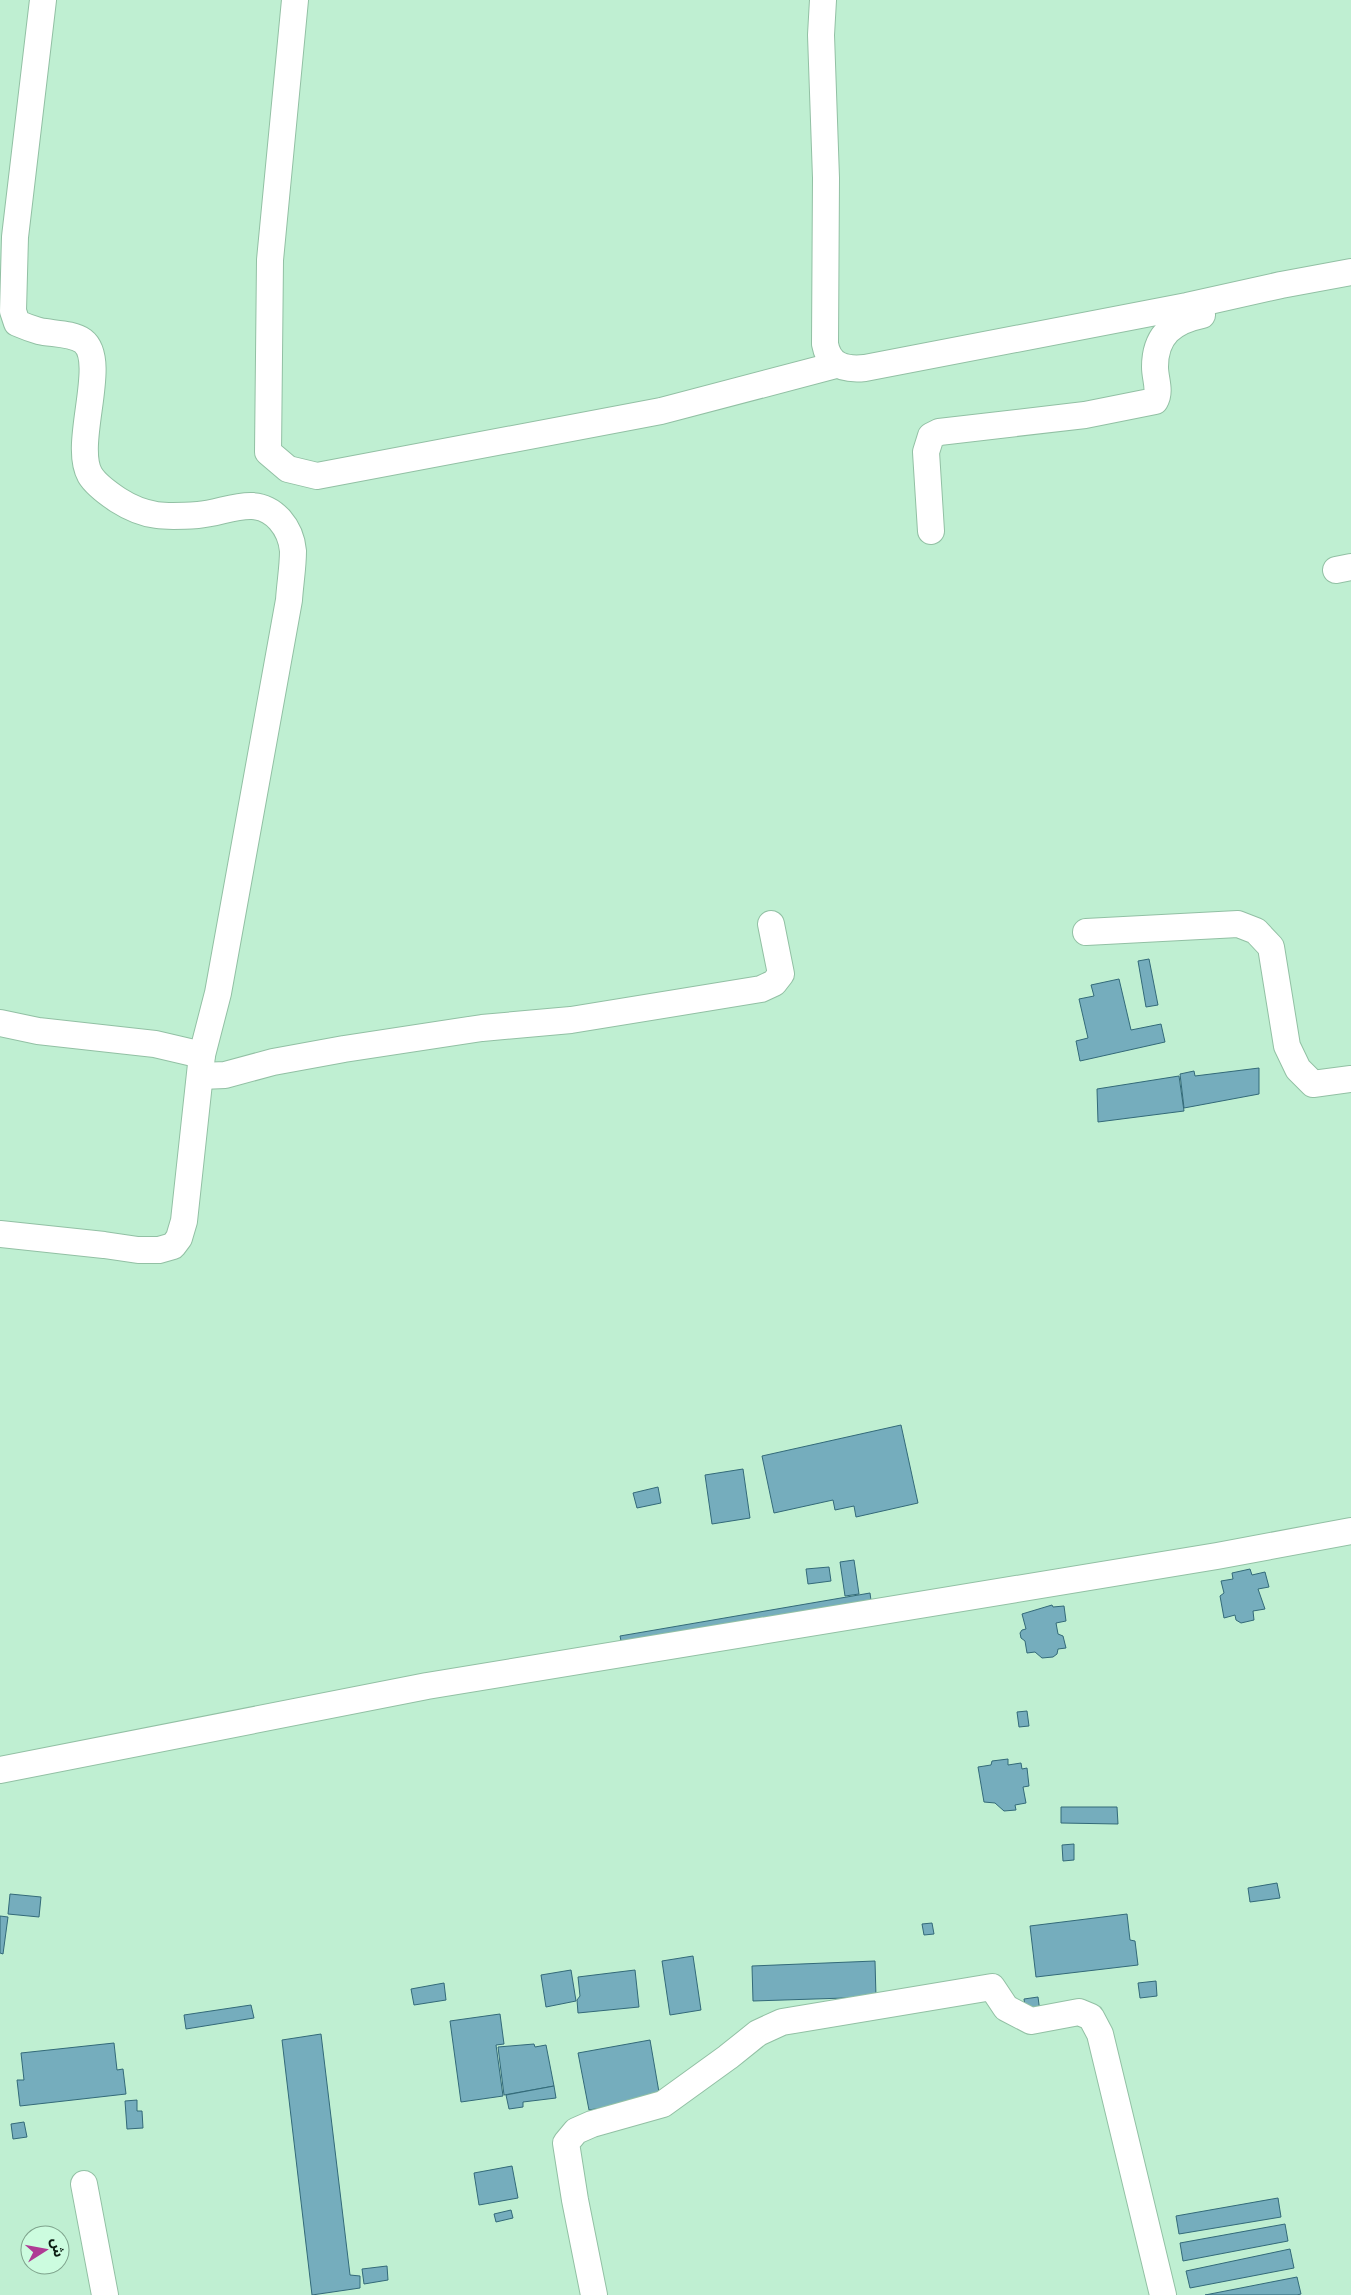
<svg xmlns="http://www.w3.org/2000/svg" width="1351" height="2295" font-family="Manrope,'Noto Sans Arabic',sans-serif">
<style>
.building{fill:#75adbd;stroke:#336a79}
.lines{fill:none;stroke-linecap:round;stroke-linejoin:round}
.minor-casing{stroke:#92c0a4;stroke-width:28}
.minor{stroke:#fff;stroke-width:26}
</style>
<rect width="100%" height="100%" fill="#bfefd2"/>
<!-- building -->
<g class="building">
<polygon points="1149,959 1158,1005 1146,1007 1138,961"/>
<polygon points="1119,979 1131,1030 1161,1024 1165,1042 1080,1061 1076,1041 1088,1038 1079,999 1094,996 1091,985"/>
<polygon points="1259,1068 1259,1094 1184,1108 1180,1074 1194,1071 1195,1076"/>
<polygon points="1179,1076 1184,1111 1098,1122 1097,1089"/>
<polygon points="901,1425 918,1503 856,1517 854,1506 835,1510 833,1500 774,1513 762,1456"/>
<polygon points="743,1469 750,1518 712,1524 705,1475"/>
<polygon points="658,1487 661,1503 637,1508 633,1493"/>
<polygon points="854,1560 859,1594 845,1596 840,1562"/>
<polygon points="829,1567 831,1581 808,1584 806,1569"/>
<polygon points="1250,1569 1252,1575 1265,1572 1269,1587 1258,1589 1265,1609 1253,1611 1254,1620 1241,1623 1236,1620 1235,1615 1224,1618 1220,1596 1224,1593 1221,1581 1233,1579 1232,1573"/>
<polygon points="870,1593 872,1608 623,1650 620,1636"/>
<polygon points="1052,1605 1053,1607 1064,1606 1066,1621 1056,1623 1058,1634 1063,1636 1066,1648 1058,1649 1057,1654 1053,1657 1042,1658 1035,1652 1027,1653 1025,1641 1021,1638 1020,1633 1022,1630 1026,1629 1022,1614"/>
<polygon points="1027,1711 1029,1726 1019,1727 1017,1712"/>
<polygon points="1008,1759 1008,1765 1021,1763 1022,1769 1027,1768 1029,1786 1023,1787 1026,1803 1015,1805 1016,1810 1004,1811 995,1803 984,1802 978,1767 991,1765 992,1761"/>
<polygon points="1061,1807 1117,1807 1118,1824 1061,1823"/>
<polygon points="1074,1844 1074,1860 1063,1861 1062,1845"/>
<polygon points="1277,1883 1280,1898 1250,1902 1248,1888"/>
<polygon points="10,1894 41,1897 39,1917 8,1914"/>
<polygon points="1127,1914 1130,1940 1135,1941 1138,1965 1036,1977 1030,1926"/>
<polygon points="0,1916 8,1917 3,1954 0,1953"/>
<polygon points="932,1923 934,1934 924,1935 922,1924"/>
<polygon points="693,1956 701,2010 670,2015 662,1961"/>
<polygon points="875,1961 876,1997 753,2001 752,1966"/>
<polygon points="571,1970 576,2001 546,2007 541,1975"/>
<polygon points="635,1970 639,2007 578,2013 577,2000 580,1996 578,1977"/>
<polygon points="1156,1981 1157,1996 1140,1998 1138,1983"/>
<polygon points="444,1983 446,2000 414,2005 411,1989"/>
<polygon points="1038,1997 1040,2012 1026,2014 1024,1999"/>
<polygon points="251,2005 254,2018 186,2029 184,2015"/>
<polygon points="500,2014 504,2044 496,2045 503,2096 461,2102 450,2021"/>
<polygon points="321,2034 350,2275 360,2276 360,2288 312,2295 282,2040"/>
<polygon points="650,2040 660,2098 589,2110 578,2053"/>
<polygon points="114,2043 117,2070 123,2069 126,2094 20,2106 17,2080 24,2080 21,2053"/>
<polygon points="534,2044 535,2047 546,2045 554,2086 504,2095 498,2047"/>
<polygon points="554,2086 556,2098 523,2102 523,2107 509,2109 506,2095"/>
<polygon points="137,2100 137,2111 142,2111 143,2128 127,2129 125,2101"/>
<polygon points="24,2122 27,2137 13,2139 11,2124"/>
<polygon points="512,2166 518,2198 479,2205 474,2173"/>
<polygon points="1278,2198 1281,2217 1179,2234 1176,2216"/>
<polygon points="511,2210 513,2218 496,2222 494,2214"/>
<polygon points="1285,2224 1288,2241 1183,2261 1180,2243"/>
<polygon points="1290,2249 1294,2268 1190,2288 1186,2271"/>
<polygon points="387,2266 388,2280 364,2284 362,2269"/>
<polygon points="1297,2277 1301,2294 1297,2295 1205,2295"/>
</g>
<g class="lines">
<!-- minor casing -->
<g class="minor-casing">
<g id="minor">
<polyline points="295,0 270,260 268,452 288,469 317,476 661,411 836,365"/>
<path d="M 823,0 L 821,35 L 826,178 L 825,344 C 829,366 845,370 865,368 L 1187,306 L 1281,285 L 1351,272"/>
<path d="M 931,531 L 926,452 L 931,436 L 939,432 L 1085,415 L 1155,401 C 1161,391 1155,379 1155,367 C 1155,335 1173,321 1202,315"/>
<polyline points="1336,570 1351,567"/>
<polyline points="1086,932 1238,924 1256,931 1271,947 1287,1046 1298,1069 1313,1084 1351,1079"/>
<polyline points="0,1023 38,1031 155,1044 202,1055"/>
<polyline points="201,1076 225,1075 273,1062 344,1049 482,1028 571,1020 761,989 774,983 781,974 771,924"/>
<path d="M 0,1234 L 104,1245 L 138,1250 L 159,1250 L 173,1246 L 179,1238 L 184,1221 L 202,1055 L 218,993 L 289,600 C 290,584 293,567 293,551 C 292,539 287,528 280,520 C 256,493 227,513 198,515 C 166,517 146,518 118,500 C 109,494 96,485 90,475 C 72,444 109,361 83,341 C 72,333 52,334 39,331 C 32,329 24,326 17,323 L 13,311 L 15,237 L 43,0"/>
<polyline points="0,1770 427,1686 1217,1556 1351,1531"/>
<polyline points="84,2184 105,2295"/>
<polyline points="594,2295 575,2200 566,2143 576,2131 592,2124 663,2104 728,2057 758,2033 782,2022 992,1987 1006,2008 1031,2021 1079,2012 1091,2017 1100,2034 1163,2295"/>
</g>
</g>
<!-- minor -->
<use href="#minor" class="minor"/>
</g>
<!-- north arrow -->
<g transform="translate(45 2250) rotate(79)"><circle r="24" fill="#ccfcdf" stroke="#7fa38d"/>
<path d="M0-4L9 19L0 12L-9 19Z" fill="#af3b94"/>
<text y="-8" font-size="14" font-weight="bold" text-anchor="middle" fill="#0b1d13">ش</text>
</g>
</svg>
